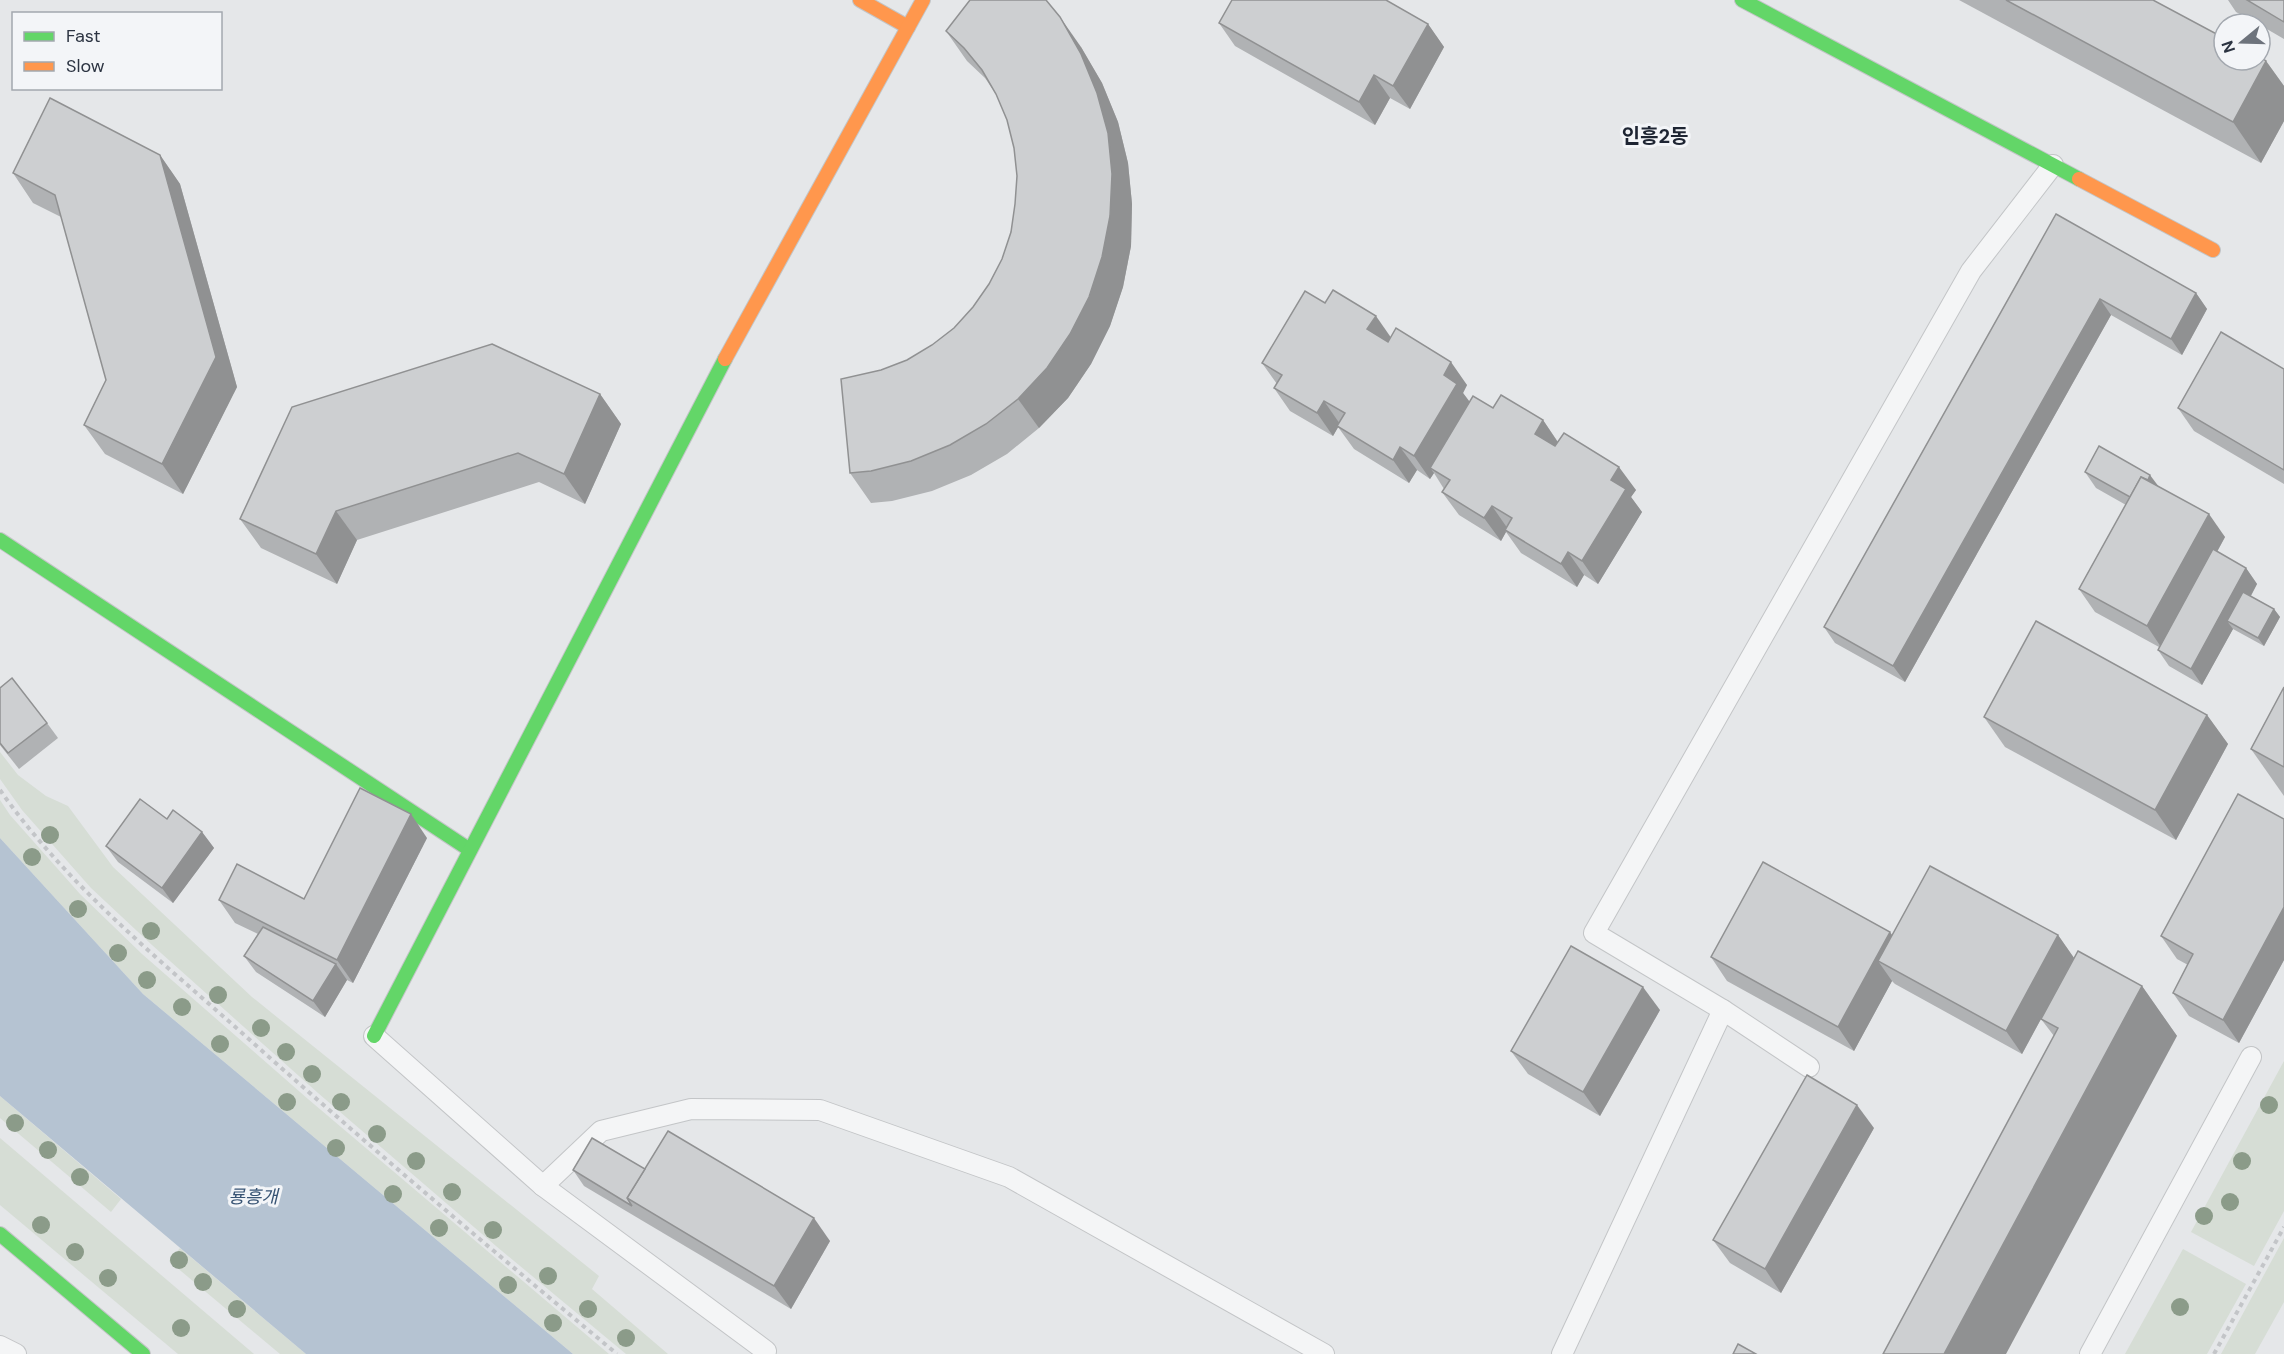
<svg xmlns="http://www.w3.org/2000/svg" width="2284" height="1354" font-family="'DM Sans','Noto Sans KR',sans-serif">
<style>
.green{fill:#d6ddd5}
.water{fill:#b5c3d2}
.lines{fill:none;stroke-linecap:round;stroke-linejoin:round}
.lane-casing{stroke:#c3c5c7;stroke-width:22}
.fast-casing{stroke:#c3c5c7;stroke-width:16}
.slow-casing{stroke:#c3c5c7;stroke-width:16}
.path{stroke:#c3c5c8;stroke-width:4;stroke-dasharray:4.5 4.5;stroke-linecap:butt}
.lane{stroke:#f4f5f6;stroke-width:20}
.fast{stroke:#63d668;stroke-width:14}
.slow{stroke:#ff974d;stroke-width:14}
.tree{fill:#8b9b89}
.wall{fill:#b0b2b4}
.shaded-wall{fill:#909192}
.building{fill:#cdcfd1;stroke:#909192;stroke-width:1.5}
.labels{text-anchor:middle;stroke-width:6;stroke-linejoin:round;paint-order:stroke}
.water-label{font-size:18px;font-style:italic;fill:#385474;stroke:#f3f5f8}
.quarter-label{font-size:20px;font-weight:bold;fill:#1e2533;stroke:#f3f5f8}
</style>
<rect width="100%" height="100%" fill="#e5e7e9"/>
<!-- green -->
<g class="green">
<polygon points="0,752 18,775 46,796 68,806 113,867 252,997 599,1276 592,1289 668,1354 626,1354 496,1246 318,1093 152,945 91,888 22,810 0,779"/>
<polygon points="0,800 10,815 80,894 142,954 308,1099 609,1354 573,1354 143,994 0,838"/>
<polygon points="2284,1061 2284,1211 2254,1266 2191,1232"/>
<polygon points="0,1096 121,1199 111,1212 0,1118"/>
<polygon points="0,1138 254,1354 178,1354 0,1205"/>
<polygon points="2284,1238 2284,1302 2255,1354 2221,1354"/>
<polygon points="180,1248 306,1354 280,1354 169,1261"/>
<polygon points="2183,1249 2246,1284 2207,1354 2125,1354"/>
</g>
<!-- water -->
<polygon class="water" points="0,838 143,994 573,1354 306,1354 0,1096"/>
<g class="lines">
<!-- lane casing -->
<g class="lane-casing">
<g id="lane">
<polyline points="374,1036 543,1186 766,1351"/>
<polyline points="1809,1067 1723,1010 1594,933 1971,271 2053,165"/>
<polyline points="543,1186 601,1131 691,1109 820,1110 1009,1177 1324,1354"/>
<polyline points="0,1346 16,1354"/>
<polyline points="1562,1354 1723,1010"/>
<polyline points="2090,1354 2251,1057"/>
</g>
</g>
<!-- fast casing -->
<g class="fast-casing">
<g id="fast">
<polyline points="1742,0 2079,179"/>
<polyline points="0,540 470,850"/>
<polyline points="374,1036 725,359"/>
<polyline points="0,1234 143,1354"/>
</g>
</g>
<!-- slow casing -->
<g class="slow-casing">
<g id="slow">
<polyline points="860,0 908,27"/>
<polyline points="2079,179 2213,250"/>
<polyline points="725,359 923,0"/>
</g>
</g>
<!-- path -->
<g class="path">
<path d="M 0,790 C 63,880 150,952 232,1024 C 358,1137 487,1246 617,1354"/>
<polyline points="2214,1354 2284,1227"/>
</g>
<!-- lane -->
<use href="#lane" class="lane"/>
<!-- fast -->
<use href="#fast" class="fast"/>
<!-- slow -->
<use href="#slow" class="slow"/>
</g>
<!-- trees -->
<g class="tree">
<circle cx="50" cy="835" r="9"/>
<circle cx="32" cy="857" r="9"/>
<circle cx="78" cy="909" r="9"/>
<circle cx="151" cy="931" r="9"/>
<circle cx="118" cy="953" r="9"/>
<circle cx="147" cy="980" r="9"/>
<circle cx="218" cy="995" r="9"/>
<circle cx="182" cy="1007" r="9"/>
<circle cx="261" cy="1028" r="9"/>
<circle cx="220" cy="1044" r="9"/>
<circle cx="286" cy="1052" r="9"/>
<circle cx="312" cy="1074" r="9"/>
<circle cx="287" cy="1102" r="9"/>
<circle cx="341" cy="1102" r="9"/>
<circle cx="2269" cy="1105" r="9"/>
<circle cx="15" cy="1123" r="9"/>
<circle cx="377" cy="1134" r="9"/>
<circle cx="336" cy="1148" r="9"/>
<circle cx="48" cy="1150" r="9"/>
<circle cx="416" cy="1161" r="9"/>
<circle cx="2242" cy="1161" r="9"/>
<circle cx="80" cy="1177" r="9"/>
<circle cx="452" cy="1192" r="9"/>
<circle cx="393" cy="1194" r="9"/>
<circle cx="2230" cy="1202" r="9"/>
<circle cx="2204" cy="1216" r="9"/>
<circle cx="41" cy="1225" r="9"/>
<circle cx="439" cy="1228" r="9"/>
<circle cx="493" cy="1230" r="9"/>
<circle cx="75" cy="1252" r="9"/>
<circle cx="179" cy="1260" r="9"/>
<circle cx="548" cy="1276" r="9"/>
<circle cx="108" cy="1278" r="9"/>
<circle cx="203" cy="1282" r="9"/>
<circle cx="508" cy="1285" r="9"/>
<circle cx="2180" cy="1307" r="9"/>
<circle cx="237" cy="1309" r="9"/>
<circle cx="588" cy="1309" r="9"/>
<circle cx="553" cy="1323" r="9"/>
<circle cx="181" cy="1328" r="9"/>
<circle cx="626" cy="1338" r="9"/>
</g>
<!-- wall -->
<g class="wall">
<polygon points="1959,0 2153,0 2266,61 2284,86 2284,121 2261,163"/>
<polygon points="2228,0 2284,0 2284,39 2260,25 2260,24 2258,24 2236,12"/>
<polygon points="1219,23 1428,24 1444,47 1410,109 1390,98 1375,125 1235,46"/>
<polygon points="946,31 1081,47 1102,83 1118,122 1128,163 1132,204 1131,246 1123,287 1110,326 1091,364 1068,398 1039,428 1007,454 971,475 932,491 892,501 871,503 850,473 881,370 907,360 932,345 954,328 973,307 989,284 1002,259 1011,232 1015,204 1017,176 1014,148 1007,120 996,94 985,78 967,61"/>
<polygon points="160,155 180,184 237,387 183,494 105,454 84,425 106,380 61,217 33,203 13,173"/>
<polygon points="2056,214 2196,293 2207,309 2182,355 2111,315 1905,682 1835,643 1824,627"/>
<polygon points="1325,303 1391,337 1467,385 1463,393 1470,402 1543,420 1558,442 1636,490 1631,497 1642,512 1598,584 1584,575 1577,587 1521,553 1506,532 1501,541 1459,515 1442,492 1444,489 1434,473 1430,479 1417,470 1409,483 1354,449 1338,427 1333,436 1290,411 1274,388 1277,384 1262,363"/>
<polygon points="2284,369 2284,484 2194,431 2178,408"/>
<polygon points="600,394 621,424 585,504 539,482 357,540 337,584 261,548 240,519"/>
<polygon points="2085,472 2158,486 2225,537 2217,552 2246,568 2257,584 2251,596 2274,609 2280,617 2264,646 2233,629 2202,685 2169,666 2158,650 2159,647 2095,612 2079,589 2126,505 2096,488"/>
<polygon points="2284,687 2284,796 2251,749"/>
<polygon points="0,688 47,723 58,738 19,769 0,745"/>
<polygon points="2207,715 2228,744 2176,840 2005,747 1984,717"/>
<polygon points="167,819 202,832 214,848 173,903 118,862 106,846"/>
<polygon points="2284,819 2284,960 2239,1043 2189,1016 2173,993 2188,965 2177,959 2161,936"/>
<polygon points="427,838 353,983 347,980 325,1017 256,972 244,956 258,934 235,923 219,900 304,899"/>
<polygon points="1893,935 2058,935 2074,958 2142,986 2177,1036 2054,1036 2041,1019 2022,1054 1895,984 1892,981 1854,1051 1727,981 1711,957"/>
<polygon points="1660,1010 1600,1116 1528,1074 1511,1051"/>
<polygon points="1874,1128 1781,1293 1730,1263 1713,1240"/>
<polygon points="645,1169 830,1241 791,1309 584,1186 573,1170"/>
</g>
<!-- shaded-wall -->
<g class="shaded-wall">
<polygon points="1060,17 1081,47 1102,83 1118,122 1128,163 1132,204 1131,246 1123,287 1110,326 1091,364 1068,398 1039,428 1018,399"/>
<polygon points="1428,24 1444,47 1410,109 1393,86"/>
<polygon points="2266,61 2284,86 2284,121 2261,163 2233,122"/>
<polygon points="1374,75 1390,98 1375,125 1359,102"/>
<polygon points="160,155 180,184 237,387 183,494 162,464"/>
<polygon points="2196,293 2207,309 2182,355 2171,339"/>
<polygon points="2100,299 2111,315 1905,682 1893,666"/>
<polygon points="1376,316 1392,339 1384,352 1367,329"/>
<polygon points="1451,362 1467,385 1463,393 1474,408 1430,468 1434,473 1430,479 1414,456 1444,375"/>
<polygon points="600,394 621,424 585,504 564,474"/>
<polygon points="1324,401 1340,424 1333,436 1317,413"/>
<polygon points="1543,420 1559,444 1551,457 1535,434"/>
<polygon points="1400,447 1417,470 1409,483 1393,460"/>
<polygon points="1619,467 1636,490 1631,497 1642,512 1598,584 1582,561 1611,480"/>
<polygon points="2150,475 2162,491 2136,501"/>
<polygon points="1492,506 1508,529 1505,530 1506,532 1501,541 1484,518"/>
<polygon points="336,511 357,540 337,584 316,554"/>
<polygon points="2209,514 2225,537 2163,650 2147,626"/>
<polygon points="1568,552 1584,575 1577,587 1561,564"/>
<polygon points="2246,568 2257,584 2235,625 2227,621 2233,629 2202,685 2191,669"/>
<polygon points="2274,609 2280,617 2264,646 2258,638"/>
<polygon points="2207,715 2228,744 2176,840 2155,810"/>
<polygon points="411,814 427,838 353,983 337,960"/>
<polygon points="202,832 214,848 173,903 162,888"/>
<polygon points="2284,907 2284,960 2239,1043 2223,1020"/>
<polygon points="1890,932 1906,955 1878,961 1892,981 1854,1051 1838,1027"/>
<polygon points="2058,935 2074,958 2022,1054 2006,1031"/>
<polygon points="336,964 347,980 325,1017 313,1001"/>
<polygon points="2142,986 2177,1036 2006,1354 1944,1354"/>
<polygon points="1643,987 1660,1010 1600,1116 1583,1092"/>
<polygon points="1857,1105 1874,1128 1781,1293 1765,1269"/>
<polygon points="814,1218 830,1241 791,1309 774,1286"/>
</g>
<!-- building -->
<g class="building">
<polygon points="970,0 1046,0 1060,17 1081,54 1097,93 1108,133 1112,174 1110,216 1102,257 1089,297 1070,334 1047,368 1018,399 986,424 950,445 911,461 871,471 850,473 841,379 881,370 907,360 932,345 954,328 973,307 989,284 1002,259 1011,232 1015,204 1017,176 1014,148 1007,120 996,94 982,70 964,48 946,31"/>
<polygon points="1232,0 1386,0 1428,24 1393,86 1374,75 1359,102 1219,23"/>
<polygon points="2006,0 2153,0 2224,38 2224,60 2260,60 2260,57 2266,61 2233,122"/>
<polygon points="2247,0 2284,0 2284,22"/>
<polygon points="50,98 160,155 216,357 162,464 84,425 106,380 55,195 13,173"/>
<polygon points="2056,214 2196,293 2171,339 2100,299 1893,666 1824,627"/>
<polygon points="1333,290 1376,316 1367,329 1388,342 1396,328 1451,362 1444,375 1457,384 1414,456 1400,447 1393,460 1337,426 1345,413 1324,401 1317,413 1274,388 1282,375 1262,363 1305,291 1325,303"/>
<polygon points="2221,332 2284,369 2284,470 2178,408"/>
<polygon points="492,344 600,394 564,474 518,453 336,511 316,554 240,519 292,407"/>
<polygon points="1501,395 1543,420 1535,434 1555,446 1564,433 1619,467 1611,480 1626,489 1582,561 1568,552 1561,564 1505,530 1512,518 1492,506 1484,518 1442,492 1450,480 1430,468 1473,396 1493,408"/>
<polygon points="2099,446 2150,475 2148,480 2141,477 2130,497 2085,472"/>
<polygon points="2141,477 2209,514 2147,626 2079,589"/>
<polygon points="2213,549 2246,568 2191,669 2158,650"/>
<polygon points="2243,592 2274,609 2258,638 2227,621"/>
<polygon points="2036,621 2207,715 2155,810 1984,717"/>
<polygon points="12,678 47,723 8,753 0,743 0,688"/>
<polygon points="2284,687 2284,767 2251,749"/>
<polygon points="360,788 411,814 337,960 219,900 237,864 304,899"/>
<polygon points="2238,794 2284,819 2284,907 2223,1020 2173,993 2193,954 2161,936"/>
<polygon points="140,799 167,819 173,810 202,832 162,888 106,846"/>
<polygon points="1763,862 1890,932 1838,1027 1711,957"/>
<polygon points="1930,866 2058,935 2006,1031 1878,961"/>
<polygon points="263,927 336,964 313,1001 244,956"/>
<polygon points="1571,946 1643,987 1583,1092 1511,1051"/>
<polygon points="2078,951 2142,986 1944,1354 1883,1354 2058,1028 2041,1019"/>
<polygon points="1807,1075 1857,1105 1765,1269 1713,1240"/>
<polygon points="668,1131 814,1218 774,1286 627,1198"/>
<polygon points="592,1138 645,1169 627,1198 632,1206 573,1170"/>
<polygon points="1738,1344 1756,1354 1733,1354"/>
</g>
<g class="labels">
<!-- water labels -->
<g class="water-label">
<text x="253" y="1203">룡흥개</text>
</g>
<!-- quarter labels -->
<g class="quarter-label">
<text x="1655" y="143">인흥2동</text>
</g>
</g>
<!-- legend -->
<rect x="12" y="12" width="210" height="78" fill="#f3f5f8" stroke="#a3a8af" stroke-width="1.5"/>
<rect x="24" y="32" width="30" height="9" fill="#63d668" stroke="#a3a8af" stroke-width="1.5"/>
<text x="66" y="42" font-size="18" fill="#2c3442">Fast</text>
<rect x="24" y="62" width="30" height="9" fill="#ff974d" stroke="#a3a8af" stroke-width="1.5"/>
<text x="66" y="72" font-size="18" fill="#2c3442">Slow</text>
<!-- north arrow -->
<g transform="translate(2242 42) rotate(251)"><circle r="28" fill="#f3f5f8" stroke="#a3a8af" stroke-width="1.5"/>
<path d="M0-4.5L10 22L0 15L-10 22Z" fill="#6d737c"/>
<text y="-9" font-size="16" font-weight="bold" text-anchor="middle" fill="#2c3442">N</text>
</g>
</svg>
